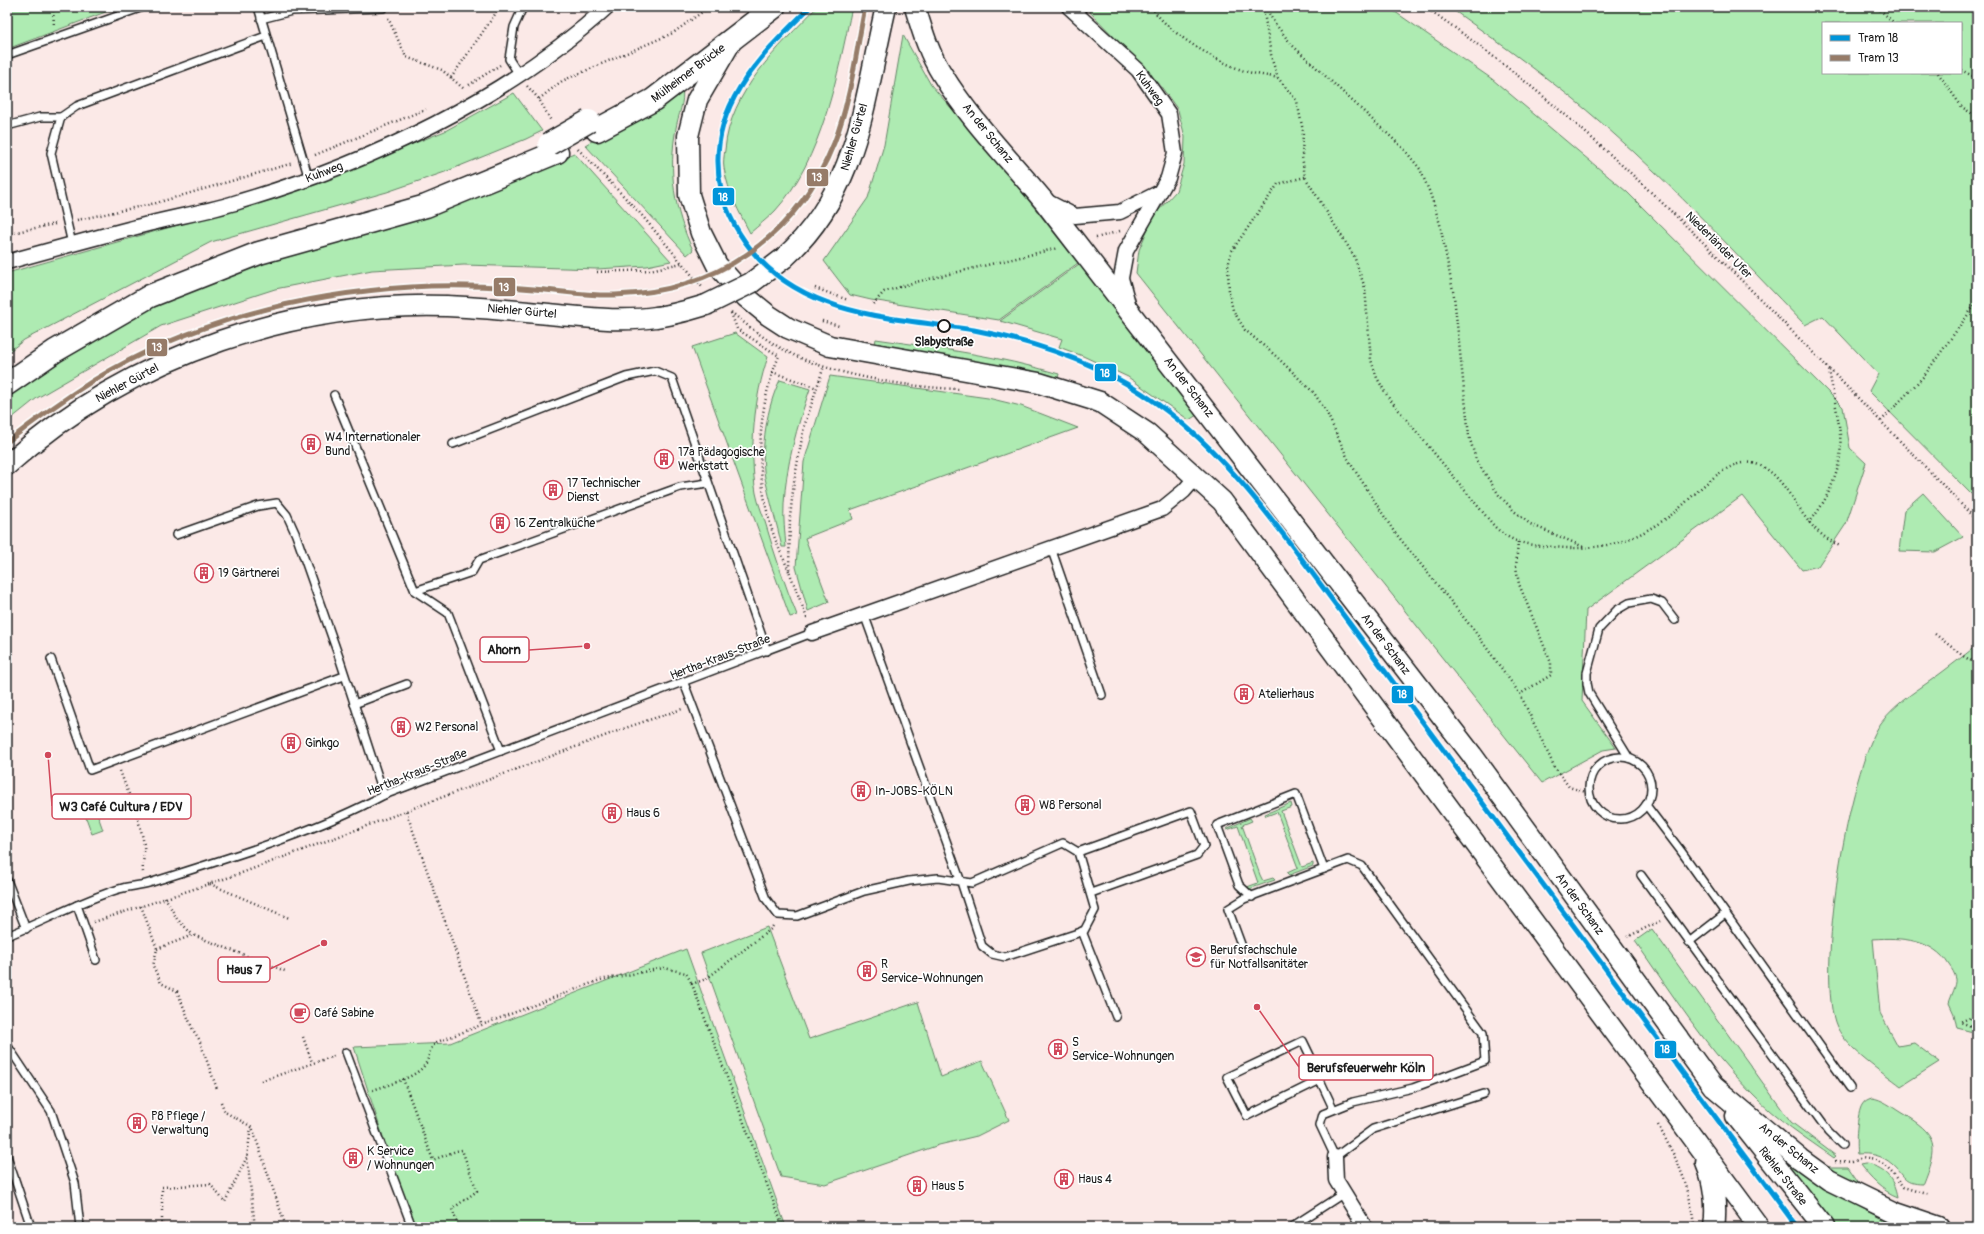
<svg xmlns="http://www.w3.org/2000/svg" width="1984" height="1234" font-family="Pangolin,sans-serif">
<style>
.green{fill:#aeebb2;stroke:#658467;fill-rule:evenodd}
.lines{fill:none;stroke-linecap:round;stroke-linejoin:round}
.service-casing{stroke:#1c1c1c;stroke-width:10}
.minor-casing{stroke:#1c1c1c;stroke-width:17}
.secondary-casing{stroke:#1c1c1c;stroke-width:23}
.primary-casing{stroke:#1c1c1c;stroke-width:25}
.path{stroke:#1c1c1c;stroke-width:2.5;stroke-dasharray:1 3;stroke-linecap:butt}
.service{stroke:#fff;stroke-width:7}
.minor{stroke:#fff;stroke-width:14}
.secondary{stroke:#fff;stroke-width:20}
.primary{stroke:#fff;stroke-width:22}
.secondary-bridge-casing{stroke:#1c1c1c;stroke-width:23;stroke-linecap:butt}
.primary-bridge-casing{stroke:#1c1c1c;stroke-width:25;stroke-linecap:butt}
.secondary-bridge{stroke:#fff;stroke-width:20}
.primary-bridge{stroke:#fff;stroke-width:22}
.tram-1-casing{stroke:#fff;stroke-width:8}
.tram-2-casing{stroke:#fff;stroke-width:8}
.tram-1{stroke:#0095da;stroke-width:5}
.tram-2{stroke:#967b68;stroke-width:5}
.stop-dot{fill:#fff;stroke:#1c1c1c;stroke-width:2}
.labels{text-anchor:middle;stroke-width:3.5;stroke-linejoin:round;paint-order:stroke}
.street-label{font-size:12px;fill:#1c1c1c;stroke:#fff}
.stop-label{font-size:12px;font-weight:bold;fill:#1c1c1c;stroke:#fff}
.poi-label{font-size:12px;fill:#1c1c1c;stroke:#fff;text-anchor:start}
.leader{fill:none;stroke:#d1495b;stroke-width:1.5}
.callout-dot{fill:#d1495b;stroke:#fff;stroke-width:1.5}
.callout{fill:#fff;stroke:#d1495b;stroke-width:1.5}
.callout-label{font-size:13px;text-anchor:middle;font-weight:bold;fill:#1c1c1c}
.line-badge{stroke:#fff;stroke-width:1.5}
.badge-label{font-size:11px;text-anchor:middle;font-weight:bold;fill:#fff}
</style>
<rect width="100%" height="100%" fill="#fbe9e7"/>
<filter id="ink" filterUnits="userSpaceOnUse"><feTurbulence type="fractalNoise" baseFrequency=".025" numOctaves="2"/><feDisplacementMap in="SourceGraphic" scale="8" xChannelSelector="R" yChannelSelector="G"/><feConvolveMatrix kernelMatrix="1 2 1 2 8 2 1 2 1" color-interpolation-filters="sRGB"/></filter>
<g filter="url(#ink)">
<!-- green -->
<g class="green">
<polygon points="7,7 119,7 7,49"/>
<path d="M 817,7 L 852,7 C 838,73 822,160 775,211 C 767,219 758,226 750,233 C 739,212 728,192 724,168 C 723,163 724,156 725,150 C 730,91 778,48 817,7 Z"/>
<polygon points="1085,7 1388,7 1492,79 1627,192 1843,407 1850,448 1866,463 1846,524 1818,566 1802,570 1742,496 1586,610 1582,701 1616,748 1603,750 1542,783 1136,273 1139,250 1149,226 1158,211 1176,191 1184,164 1185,137 1178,110 1157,81"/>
<path d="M 1449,7 L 1977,7 L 1977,500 L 1869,391 L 1878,374 L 1823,316 L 1805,325 C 1740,258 1676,188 1605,126 C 1556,83 1502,45 1449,7 ZM 1823,23 L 1961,23 L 1961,73 L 1823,73 Z"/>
<polygon points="903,35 931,85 995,158 1078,263 999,320 871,300 850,295 824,261 868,198 884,145"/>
<path d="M 682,89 C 685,102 678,115 676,128 C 668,171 674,211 693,250 L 687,255 L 585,145 Z"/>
<polygon points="514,93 542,131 526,139 445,172 387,192 211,242 24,340 7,353 7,273 288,194 445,131"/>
<polygon points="574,153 671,261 647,266 597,269 464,265 372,270 275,289 161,326 37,398 7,422 7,399 27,381 150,307 262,260 438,208"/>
<polygon points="1079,264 1112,302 1197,415 1189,420 1128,377 1083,356 1059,347 1062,339 1000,321"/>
<path d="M 735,333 L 768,357 C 754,396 749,451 756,493 C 758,504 763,514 766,525 C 775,556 785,585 797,615 L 790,617 L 692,347 Z"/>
<path d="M 876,339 C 938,348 999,356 1059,374 L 1057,382 L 874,348 Z"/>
<polygon points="830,376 988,398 1021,406 1078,428 850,510 853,519 805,538 829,602 808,611 796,567 804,462"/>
<path d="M 780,380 L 810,389 C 797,426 786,465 784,504 C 783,518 785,533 786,547 L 782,547 C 777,524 770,501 765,478 C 760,450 767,405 780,380 Z"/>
<polygon points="1923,493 1963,537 1935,552 1899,551 1904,510"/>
<path d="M 1977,645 L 1977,1033 L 1957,1028 L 1954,1014 L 1949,1003 C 1951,996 1957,985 1956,979 C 1955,974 1952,969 1949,965 C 1933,939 1901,937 1873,939 L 1880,1013 L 1898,1046 L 1914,1043 L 1939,1062 L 1901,1086 C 1882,1071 1848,1050 1837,1027 C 1814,978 1849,767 1881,723 C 1897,701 1920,689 1941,673 C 1953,664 1965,655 1977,645 Z"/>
<polygon points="92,799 103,830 92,834 81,804"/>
<polygon points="1291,803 1292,807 1281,811 1302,867 1313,863 1313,866 1289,875 1287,873 1298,868 1277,812 1266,816 1265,814"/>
<polygon points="1250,818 1252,821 1242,825 1260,875 1263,881 1273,878 1275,880 1249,889 1247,887 1258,883 1238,826 1227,830 1226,829"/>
<polygon points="767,927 809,1039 918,1002 941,1077 982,1061 1009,1120 977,1136 939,1145 825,1184 781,1177 701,953"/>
<path d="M 1652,929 L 1791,1122 L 1836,1156 L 1834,1158 C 1806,1138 1776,1119 1752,1094 C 1707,1049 1672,994 1635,941 Z"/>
<polygon points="686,949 786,1227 412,1227 354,1047 450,1043"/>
<path d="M 1872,1098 C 1882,1099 1892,1107 1900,1112 C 1939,1135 1939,1144 1923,1184 C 1903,1184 1905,1175 1892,1164 C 1882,1155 1870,1153 1857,1154 C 1855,1144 1857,1113 1862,1105 C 1864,1101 1868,1099 1872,1098 Z"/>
<polygon points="1786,1161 1839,1196 1887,1221 1883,1227 1831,1227 1783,1163"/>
<path d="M 1865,1164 C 1884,1166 1895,1178 1898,1197 C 1882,1191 1870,1178 1860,1165 Z"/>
<polygon points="1820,1165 1831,1167 1848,1167 1862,1187"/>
</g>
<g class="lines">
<!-- service casing -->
<g class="service-casing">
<g id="service">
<polyline points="258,7 309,179"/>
<polyline points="261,19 292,11 383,8"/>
<polyline points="7,55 143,7"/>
<polyline points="520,76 509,59 514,27 523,7"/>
<polyline points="7,126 40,117 61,117"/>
<polyline points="72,244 51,153 61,117 77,106 266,36"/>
<polyline points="334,395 415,591 448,613 501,751"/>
<polyline points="453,444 626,377 655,371 672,378 767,651"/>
<polyline points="176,535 258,506 277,503 287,515 296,535 340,660 384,795"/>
<polyline points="1051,548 1102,695"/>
<polyline points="415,591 472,572 479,560 680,487 708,483"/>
<polyline points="51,659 90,770 344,676"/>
<polyline points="684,683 766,899 778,915 797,916 864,891 909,881 938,878 972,883 1063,843 1078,852 1095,910 1084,931 1005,957 992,954 982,946 961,882 864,614"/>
<polyline points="354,704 407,684"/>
<circle cx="1620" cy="788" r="31"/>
<polyline points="1629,758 1589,693 1587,683 1587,673 1599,629 1617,610 1629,603 1651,599 1662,603 1675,620"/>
<polyline points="1646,805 1681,851 1850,1088"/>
<polyline points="1078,852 1191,811 1204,846 1197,855 1091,893"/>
<polyline points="1641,875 1828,1131 1842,1145"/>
<polyline points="7,880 26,929"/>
<polyline points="1252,897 1239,885 1217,825 1296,794 1324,869"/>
<polyline points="77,905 96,960"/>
<polyline points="1082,931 1116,1017"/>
<path d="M 7,936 C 45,921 80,901 119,889 C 128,886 139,886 149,883 C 228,858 311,834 384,795 L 812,633"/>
<polyline points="1689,942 1725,914"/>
<polyline points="1242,947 1228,909 1244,899 1348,860 1362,866 1483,1033 1485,1061 1413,1088 1353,1102 1323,1114 1320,1125 1335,1157 1373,1129 1484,1094"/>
<polyline points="7,1045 51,1111 75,1183 80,1227"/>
<polyline points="346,1052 412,1227"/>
<polyline points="1320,1080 1318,1072 1303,1041 1227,1077 1247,1116 1320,1080 1333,1108"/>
<polyline points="7,1156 31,1227"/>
<polyline points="1293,1226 1344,1193"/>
</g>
</g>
<!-- minor casing -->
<g class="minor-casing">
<g id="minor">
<polyline points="1069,7 1138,70 1169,114 1175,153 1168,178 1126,251 1121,278 1129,307"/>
<polyline points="1048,202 1075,216 1120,212 1158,193"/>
<path d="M 7,262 C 54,249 101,236 148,224 C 179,216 211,211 241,201 C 370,163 507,98 607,7"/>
<polyline points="812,633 1162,509 1184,491 1196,477"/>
<polyline points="1335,1157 1336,1180 1365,1227"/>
</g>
</g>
<!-- secondary casing -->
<g class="secondary-casing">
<g id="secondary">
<path d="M 915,7 C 922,30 929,54 942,74 C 970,120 1009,159 1043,200 L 1472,755 L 1713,1086 L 1800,1159 L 1829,1180 L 1895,1212 L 1939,1227"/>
<polyline points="732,40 697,100 688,136 689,195 701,233 717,265 746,297 768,315 788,328 830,346 1039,383 1100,402 1147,433 1222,501 1759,1227"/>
<path d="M 784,258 C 859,190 864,99 886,7"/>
<path d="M 7,465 C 131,354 301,297 466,307 C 497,309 528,312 559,315 C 591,318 623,322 656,317 C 673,315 689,310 706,305"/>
<polyline points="1736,1116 1824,1227"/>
<path d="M 1706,1163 C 1714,1181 1717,1207 1714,1227"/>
</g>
</g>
<!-- primary casing -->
<g class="primary-casing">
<g id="primary">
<polyline points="597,130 653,100 774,7"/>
<polyline points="7,384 55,351 150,296 259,253 426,206 557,152"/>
</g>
</g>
<!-- path -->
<g class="path">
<polyline points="53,7 54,26"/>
<path d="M 1152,7 C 1165,31 1213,59 1239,69 C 1251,74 1265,75 1278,78"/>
<path d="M 1263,7 L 1272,60 L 1278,78 L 1297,101 L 1303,131 L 1302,156 L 1305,177 L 1354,256 L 1365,288 L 1371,360 L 1377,378 L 1388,397 L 1495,527 C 1513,544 1529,545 1553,547 C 1583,550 1615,547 1642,533 C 1653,527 1665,520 1675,512 C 1694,496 1726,458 1752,463 C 1779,468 1793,503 1809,522 C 1818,533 1828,540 1840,546"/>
<polyline points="1265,7 1274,22 1291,44 1404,149 1420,169 1430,193 1440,224 1454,296 1469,436 1476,460 1499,495 1514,511 1530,524 1584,547"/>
<path d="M 1425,7 C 1553,94 1664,202 1773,312 C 1841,381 1910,450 1977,521"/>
<polyline points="1877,7 1894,23"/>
<polyline points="388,18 406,57 442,70 464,89"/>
<polyline points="1961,70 1977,78"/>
<polyline points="1938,73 1962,107 1977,117"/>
<polyline points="451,78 500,7"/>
<polyline points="469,85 500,65"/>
<polyline points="527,86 539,99 551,121"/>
<polyline points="539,99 562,81 673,33 709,7"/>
<polyline points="578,149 639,212 702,287"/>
<polyline points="315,155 426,109"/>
<polyline points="1305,177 1278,184 1231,252 1228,267 1229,293 1233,310 1245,330 1277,357 1314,393 1326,411 1349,461 1393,530 1473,629 1520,694 1554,766 1569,787 1589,793"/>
<polyline points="77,220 156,203 293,163"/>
<polyline points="7,234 55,224"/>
<polyline points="1096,238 1120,231"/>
<polyline points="597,272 650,270 682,263"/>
<polyline points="815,288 848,300"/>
<polyline points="873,304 884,292 912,283 1058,248"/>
<path d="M 731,312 C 749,327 767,341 788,352 C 831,375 912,388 960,389"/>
<path d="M 731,313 L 737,329 L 779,356 C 757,408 755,468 770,523 C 774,539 782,555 789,571"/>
<polyline points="822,321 839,326"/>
<polyline points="772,372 817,388"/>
<polyline points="1881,421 1924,376 1977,302"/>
<path d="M 1809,523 C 1824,505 1837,479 1840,456 C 1843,432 1833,395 1829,370"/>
<polyline points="1518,542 1516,567 1519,584 1551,663 1551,675 1520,694"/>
<polyline points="807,618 789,571 790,517 794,482 804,427 824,366"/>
<polyline points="1935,634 1963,656 1977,664"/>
<path d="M 120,771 C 129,795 140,819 144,845 C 145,855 142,864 143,872"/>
<polyline points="406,811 482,1026"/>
<polyline points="210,884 289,918"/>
<polyline points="165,897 177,919 193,935"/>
<polyline points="141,906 157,949 153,966 161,983 177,991 193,1030 199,1039 217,1089"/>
<polyline points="94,922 239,874 631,726 682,709"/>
<polyline points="773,926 771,929 706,979 692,984 783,1227"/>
<polyline points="1627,937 1660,921"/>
<polyline points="157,949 193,935 285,971"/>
<polyline points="1977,1015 1960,1022 1977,1028"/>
<polyline points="303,1037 312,1062"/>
<polyline points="403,1079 433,1160 456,1151 462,1150 477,1191 452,1209 459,1227"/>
<polyline points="261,1081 334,1056"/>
<path d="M 373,1090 C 387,1085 419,1077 426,1063 C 431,1054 427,1051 437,1042 L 600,980 L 664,968 L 686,973 L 692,984"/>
<polyline points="221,1102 225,1112 252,1127 286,1227"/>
<path d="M 1658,1125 C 1678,1162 1690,1184 1694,1227"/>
<polyline points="251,1127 247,1157 255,1227"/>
<polyline points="1836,1161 1852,1162 1862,1158 1876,1160 1885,1165 1894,1174 1904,1187 1930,1195"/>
<polyline points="162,1227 162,1187 210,1184 225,1202 247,1157"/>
</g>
<!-- service -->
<use href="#service" class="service"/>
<!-- minor -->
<use href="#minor" class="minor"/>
<!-- secondary -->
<use href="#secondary" class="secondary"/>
<!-- primary -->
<use href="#primary" class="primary"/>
<!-- secondary-bridge casing -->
<g class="secondary-bridge-casing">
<polyline id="secondary-bridge" points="706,305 751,283 784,258"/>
</g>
<!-- primary-bridge casing -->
<g class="primary-bridge-casing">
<polyline id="primary-bridge" points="549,144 589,121"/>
</g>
<!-- secondary-bridge -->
<use href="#secondary-bridge" class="secondary-bridge"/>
<!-- primary-bridge -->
<use href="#primary-bridge" class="primary-bridge"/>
<!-- tram-1 casing -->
<g class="tram-1-casing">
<path id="tram-1" d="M 810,7 C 759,57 704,110 721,189 C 727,216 740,238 759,259 C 814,318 900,318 974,330 C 1016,338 1057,350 1096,368 C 1188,410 1245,483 1304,562 L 1797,1227"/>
</g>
<!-- tram-2 casing -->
<g class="tram-2-casing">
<path id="tram-2" d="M 7,442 C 35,420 64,399 94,380 C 189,322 301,294 411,287 C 452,284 493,286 534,289 C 561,291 588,296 615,295 C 716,292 796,238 834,143 C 851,100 856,52 865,7"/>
</g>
<!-- tram-1 -->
<use href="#tram-1" class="tram-1"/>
<!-- tram-2 -->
<use href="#tram-2" class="tram-2"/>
</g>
</g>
<!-- icons -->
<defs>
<g id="building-ring" transform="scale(1)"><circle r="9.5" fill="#fff" stroke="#d1495b" stroke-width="1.5"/><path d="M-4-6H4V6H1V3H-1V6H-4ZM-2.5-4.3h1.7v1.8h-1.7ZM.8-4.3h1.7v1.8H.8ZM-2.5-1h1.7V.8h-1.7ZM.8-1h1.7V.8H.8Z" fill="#d1495b"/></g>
<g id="school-ring" transform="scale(1)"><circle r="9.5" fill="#fff" stroke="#d1495b" stroke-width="1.5"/><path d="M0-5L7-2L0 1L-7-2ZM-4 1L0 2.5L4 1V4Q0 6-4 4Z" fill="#d1495b"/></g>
<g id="cafe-ring" transform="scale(1)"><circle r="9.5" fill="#fff" stroke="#d1495b" stroke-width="1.5"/><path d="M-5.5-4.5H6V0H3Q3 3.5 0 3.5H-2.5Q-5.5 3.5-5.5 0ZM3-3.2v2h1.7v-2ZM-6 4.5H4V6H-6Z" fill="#d1495b"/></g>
</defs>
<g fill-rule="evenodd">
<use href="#building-ring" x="311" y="444"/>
<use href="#building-ring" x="664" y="459"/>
<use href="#building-ring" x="553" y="490"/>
<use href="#building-ring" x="500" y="523"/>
<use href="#building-ring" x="204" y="573"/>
<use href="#building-ring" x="1244" y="694"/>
<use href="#building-ring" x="401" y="727"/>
<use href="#building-ring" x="291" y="743"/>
<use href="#building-ring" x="861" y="791"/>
<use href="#building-ring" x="1025" y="805"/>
<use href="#building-ring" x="612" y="813"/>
<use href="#school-ring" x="1196" y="957"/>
<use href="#building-ring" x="867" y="971"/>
<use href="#cafe-ring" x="300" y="1013"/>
<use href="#building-ring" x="1058" y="1049"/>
<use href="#building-ring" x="137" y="1123"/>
<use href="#building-ring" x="353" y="1158"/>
<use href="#building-ring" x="1064" y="1179"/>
<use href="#building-ring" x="917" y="1186"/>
</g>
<!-- markers -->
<circle class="stop-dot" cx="944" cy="326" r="6"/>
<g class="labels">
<!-- street labels -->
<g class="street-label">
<text transform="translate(688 73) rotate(-37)" y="4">Mülheimer Brücke</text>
<text transform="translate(1150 88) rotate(54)" y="4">Kuhweg</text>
<text transform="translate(988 133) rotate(51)" y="4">An der Schanz</text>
<text transform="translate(854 137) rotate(-74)" y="4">Niehler Gürtel</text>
<text transform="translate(324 172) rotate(-21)" y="4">Kuhweg</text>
<text transform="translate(1719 245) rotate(45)" y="4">Niederländer Ufer</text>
<text transform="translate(522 311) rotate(5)" y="4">Niehler Gürtel</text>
<text transform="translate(127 383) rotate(-28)" y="4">Niehler Gürtel</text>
<text transform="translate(1189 387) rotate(52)" y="4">An der Schanz</text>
<text transform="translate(1386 644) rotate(53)" y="4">An der Schanz</text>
<text transform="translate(720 657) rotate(-21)" y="4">Hertha-Kraus-Straße</text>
<text transform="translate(417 772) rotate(-22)" y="4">Hertha-Kraus-Straße</text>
<text transform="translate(1580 904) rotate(54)" y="4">An der Schanz</text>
<text transform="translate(1789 1148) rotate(39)" y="4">An der Schanz</text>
<text transform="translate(1783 1176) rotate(52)" y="4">Riehler Straße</text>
</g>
<!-- stop labels -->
<g class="stop-label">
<text x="944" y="346">Slabystraße</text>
</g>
<!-- poi labels -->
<g class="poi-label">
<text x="325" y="441">W4 Internationaler<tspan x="325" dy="14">Bund</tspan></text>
<text x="678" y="456">17a Pädagogische<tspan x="678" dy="14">Werkstatt</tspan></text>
<text x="567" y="487">17 Technischer<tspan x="567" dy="14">Dienst</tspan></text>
<text x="514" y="527">16 Zentralküche</text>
<text x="218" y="577">19 Gärtnerei</text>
<text x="1258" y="698">Atelierhaus</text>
<text x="415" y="731">W2 Personal</text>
<text x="305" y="747">Ginkgo</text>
<text x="875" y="795">In-JOBS-KÖLN</text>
<text x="1039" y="809">W8 Personal</text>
<text x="626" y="817">Haus 6</text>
<text x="1210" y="954">Berufsfachschule<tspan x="1210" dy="14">für Notfallsanitäter</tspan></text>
<text x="881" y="968">R<tspan x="881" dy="14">Service-Wohnungen</tspan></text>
<text x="314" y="1017">Café Sabine</text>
<text x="1072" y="1046">S<tspan x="1072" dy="14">Service-Wohnungen</tspan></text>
<text x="151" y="1120">P8 Pflege /<tspan x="151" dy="14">Verwaltung</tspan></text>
<text x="367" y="1155">K Service<tspan x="367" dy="14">/ Wohnungen</tspan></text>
<text x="1078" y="1183">Haus 4</text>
<text x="931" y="1190">Haus 5</text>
</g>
</g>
<!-- callouts -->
<path class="leader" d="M587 646L529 650M48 755L52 806M324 943L270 969M1257 1007L1299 1067"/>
<g class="callout-dot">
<circle cx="587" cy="646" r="4"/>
<circle cx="48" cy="755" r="4"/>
<circle cx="324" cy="943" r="4"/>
<circle cx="1257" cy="1007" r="4"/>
</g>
<g class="callout">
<rect x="480" y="637" width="49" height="25" rx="4"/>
<rect x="52" y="794" width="139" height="25" rx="4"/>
<rect x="218" y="957" width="52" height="25" rx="4"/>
<rect x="1299" y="1055" width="134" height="25" rx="4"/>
</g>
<g class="callout-label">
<text x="504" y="654">Ahorn</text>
<text x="121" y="811">W3 Café Cultura / EDV</text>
<text x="244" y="974">Haus 7</text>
<text x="1366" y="1072">Berufsfeuerwehr Köln</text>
</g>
<g class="line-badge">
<rect x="806" y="168" width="23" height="19" rx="4" fill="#967b68"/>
<rect x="712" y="187" width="23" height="19" rx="4" fill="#0095da"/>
<rect x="493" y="277" width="23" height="20" rx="4" fill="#967b68"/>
<rect x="146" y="338" width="22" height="19" rx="4" fill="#967b68"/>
<rect x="1094" y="363" width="23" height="19" rx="4" fill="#0095da"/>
<rect x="1391" y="685" width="23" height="19" rx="4" fill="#0095da"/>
<rect x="1654" y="1040" width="23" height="19" rx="4" fill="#0095da"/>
</g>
<g class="badge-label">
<text x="817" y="181">13</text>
<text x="723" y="201">18</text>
<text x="504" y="291">13</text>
<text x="157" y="351">13</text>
<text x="1105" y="377">18</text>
<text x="1402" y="698">18</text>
<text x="1665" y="1053">18</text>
</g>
<!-- margin -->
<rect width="1984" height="1234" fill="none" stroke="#fff" stroke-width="24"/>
<rect x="12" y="12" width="1960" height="1210" fill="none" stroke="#1c1c1c" stroke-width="1.5" filter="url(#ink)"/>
<!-- legend -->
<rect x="1822" y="22" width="140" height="52" fill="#ffffff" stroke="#a4a4a4"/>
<rect x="1830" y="35" width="20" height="6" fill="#0095da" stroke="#a4a4a4"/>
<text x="1858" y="42" font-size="12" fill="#1c1c1c">Tram 18</text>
<rect x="1830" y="55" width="20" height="6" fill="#967b68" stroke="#a4a4a4"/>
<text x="1858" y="62" font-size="12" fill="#1c1c1c">Tram 13</text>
</svg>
